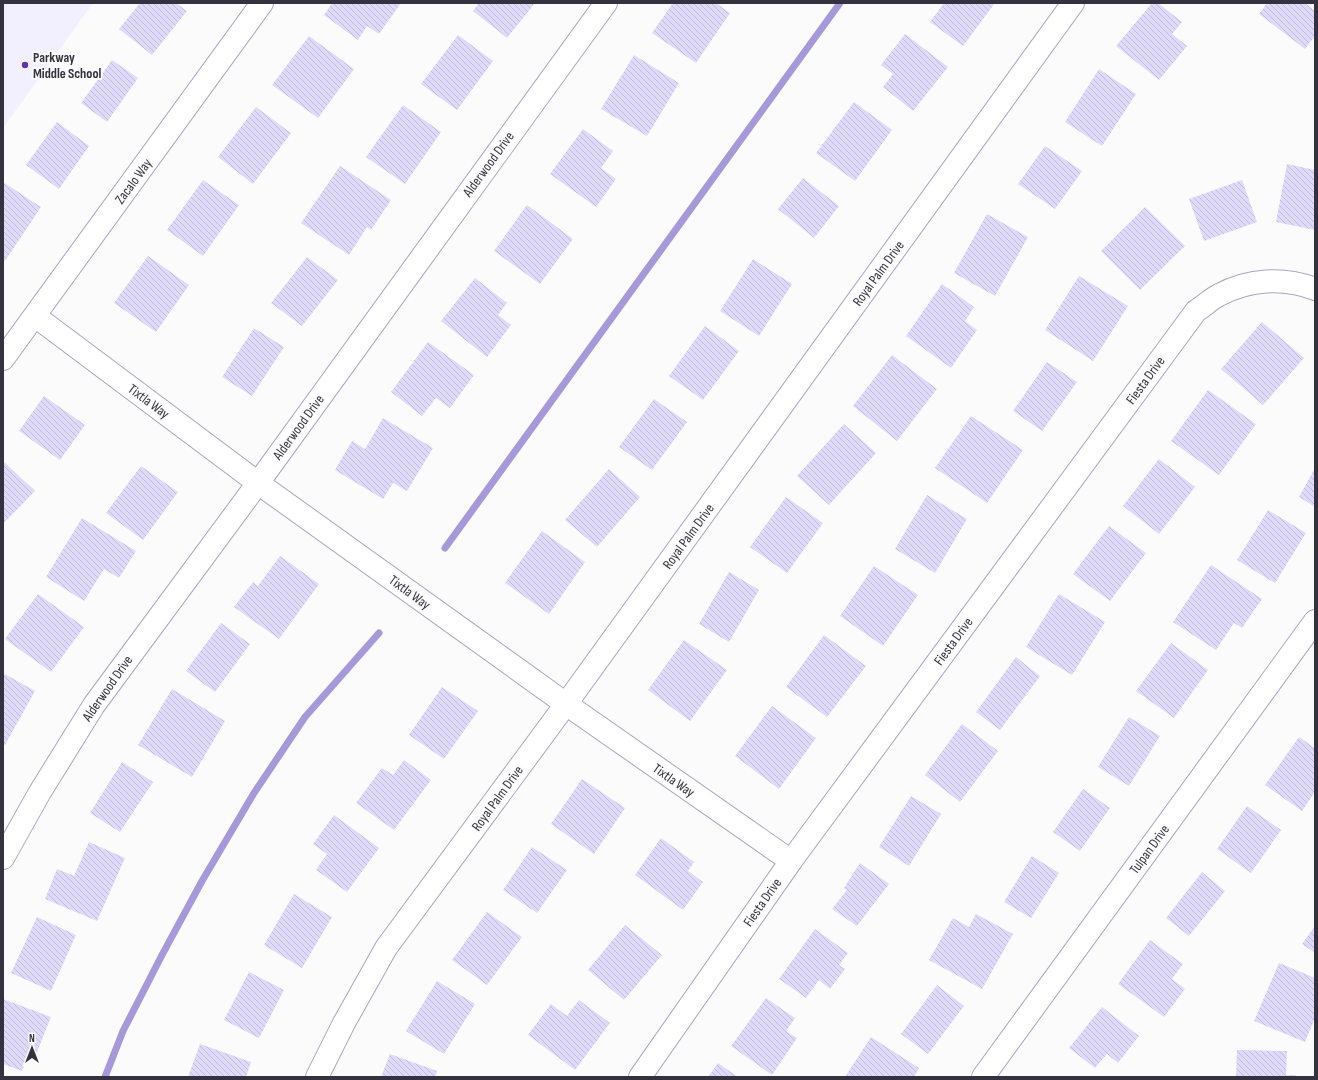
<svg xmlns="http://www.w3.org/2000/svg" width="1318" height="1080" font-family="'Sofia Sans Condensed',sans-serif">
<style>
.built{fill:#f2efff}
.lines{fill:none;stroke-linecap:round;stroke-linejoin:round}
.stream{stroke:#a799d9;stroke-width:7}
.building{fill:url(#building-back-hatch)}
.minor-casing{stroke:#aaa4c2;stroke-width:24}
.minor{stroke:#fff;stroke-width:22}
.poi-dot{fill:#5f35ad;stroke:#fbfbfb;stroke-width:1.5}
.labels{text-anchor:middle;stroke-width:4;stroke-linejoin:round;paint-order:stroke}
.poi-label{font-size:14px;font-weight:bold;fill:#34323e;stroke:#fbfbfb;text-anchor:start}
.street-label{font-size:14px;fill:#34323e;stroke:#fbfbfb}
</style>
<defs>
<pattern id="building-back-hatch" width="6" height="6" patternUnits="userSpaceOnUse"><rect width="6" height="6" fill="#e0dafa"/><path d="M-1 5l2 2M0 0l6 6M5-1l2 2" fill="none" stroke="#c1bcd7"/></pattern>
</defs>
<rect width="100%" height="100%" fill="#fbfbfb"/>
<!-- built -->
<polygon class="built" points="3,3 93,3 3,128"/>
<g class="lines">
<!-- stream -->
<g class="stream">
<polyline points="445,548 840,3"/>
<polyline points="105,1077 123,1031 162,955 202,881 254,793 305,717 379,633"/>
</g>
</g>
<!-- building -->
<g class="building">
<polygon points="140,3 176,3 187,11 152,55 119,29"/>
<polygon points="332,3 401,3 379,34 367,26 358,40 324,15"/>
<polygon points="479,3 535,3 507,38 473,11"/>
<polygon points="673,3 716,3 730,13 696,63 652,33"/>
<polygon points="944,3 995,3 963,46 930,22"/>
<polygon points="1152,3 1158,3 1182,22 1172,34 1187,46 1159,80 1116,46"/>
<polygon points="1267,3 1305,3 1315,11 1315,36 1305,49 1259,14"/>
<polygon points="905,34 948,67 913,111 883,87 893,74 881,65"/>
<polygon points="458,35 493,61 457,110 421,84"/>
<polygon points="309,36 354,69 318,118 272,85"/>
<polygon points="634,55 679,83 647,136 601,109"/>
<polygon points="112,60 138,78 107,122 81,103"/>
<polygon points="1099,69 1136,94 1102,146 1065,122"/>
<polygon points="854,102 892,130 855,181 816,153"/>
<polygon points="403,105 441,132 405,184 366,157"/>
<polygon points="256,107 291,133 253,184 218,157"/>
<polygon points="57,122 89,146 59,189 26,165"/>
<polygon points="583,129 613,151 601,168 616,179 596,207 550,174"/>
<polygon points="1045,146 1082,171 1055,209 1018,184"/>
<polygon points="1287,164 1315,170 1315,230 1276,222"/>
<polygon points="340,166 391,200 371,230 367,227 349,255 301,223"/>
<polygon points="803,178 839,206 814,238 778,209"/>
<polygon points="203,180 239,205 203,256 167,230"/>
<polygon points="1242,180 1257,222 1204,241 1189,199"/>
<polygon points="3,182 41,207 5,261 3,259"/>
<polygon points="527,205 573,239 540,284 494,251"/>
<polygon points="1145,207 1185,246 1140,290 1101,251"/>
<polygon points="987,214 1028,237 995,296 954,273"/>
<polygon points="148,256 189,285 156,332 114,303"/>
<polygon points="307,257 338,280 302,326 271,303"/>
<polygon points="753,259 792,284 759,336 720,311"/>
<polygon points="1079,276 1128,306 1093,361 1045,330"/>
<polygon points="475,278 507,303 498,315 511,325 487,357 441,321"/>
<polygon points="942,284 974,307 965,321 977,330 951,368 906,336"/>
<polygon points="1262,322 1304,358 1263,405 1221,369"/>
<polygon points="705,326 739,351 703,400 669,376"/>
<polygon points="254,328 284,347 252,396 222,377"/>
<polygon points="428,342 474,375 450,408 436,398 422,416 391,392"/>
<polygon points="892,355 937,389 897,441 853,406"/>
<polygon points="1047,362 1077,382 1042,431 1013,411"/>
<polygon points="1208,390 1256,424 1219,475 1171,441"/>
<polygon points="44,396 85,425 60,460 19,431"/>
<polygon points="654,399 687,422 652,470 619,447"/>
<polygon points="971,416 1023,450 987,503 935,468"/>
<polygon points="383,418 433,448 407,491 393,483 383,499 335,470 352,441 365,449"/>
<polygon points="844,424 876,453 829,505 797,476"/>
<polygon points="1159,459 1195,487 1159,534 1123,506"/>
<polygon points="3,461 35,491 3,524"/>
<polygon points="141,466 178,492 143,540 106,513"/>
<polygon points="1315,468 1315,507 1299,497"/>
<polygon points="609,469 640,497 597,547 565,520"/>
<polygon points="927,495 967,519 935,573 895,549"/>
<polygon points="786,497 823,523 787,573 750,547"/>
<polygon points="1268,510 1306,533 1275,583 1237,560"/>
<polygon points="82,518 136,551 119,578 104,569 84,601 46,577"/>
<polygon points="1109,526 1146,553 1110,601 1073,574"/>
<polygon points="542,531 585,562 549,614 505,583"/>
<polygon points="280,556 319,584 279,639 234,607 253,582 258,586"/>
<polygon points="1211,565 1262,599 1242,628 1234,623 1216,650 1173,622"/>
<polygon points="874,566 918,595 883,646 840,616"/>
<polygon points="729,572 759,590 729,642 699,624"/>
<polygon points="38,594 84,627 51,672 5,639"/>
<polygon points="1059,594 1105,622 1072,675 1026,647"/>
<polygon points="221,623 250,644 215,692 186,671"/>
<polygon points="824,635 866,666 827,717 786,687"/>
<polygon points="684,640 727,670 690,721 648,690"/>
<polygon points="1171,643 1208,670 1174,718 1136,691"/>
<polygon points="1016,657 1040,676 1000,730 976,712"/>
<polygon points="5,674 35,691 5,745 3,745 3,677"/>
<polygon points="442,687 478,711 444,759 409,735"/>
<polygon points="172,689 225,721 192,777 138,745"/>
<polygon points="772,706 816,738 779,789 735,756"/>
<polygon points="1129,717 1160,736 1129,786 1098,767"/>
<polygon points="962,724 998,751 960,802 925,775"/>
<polygon points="1299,737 1315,748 1315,792 1302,811 1265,785"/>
<polygon points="404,760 431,780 394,830 356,803 382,768 393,775"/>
<polygon points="122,762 153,782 120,832 90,813"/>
<polygon points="582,779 625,808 594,854 551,824"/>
<polygon points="1083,789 1110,808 1080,851 1053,832"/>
<polygon points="911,796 941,814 909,866 879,847"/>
<polygon points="1247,806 1281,830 1251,873 1217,849"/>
<polygon points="334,815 379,848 347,892 316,870 327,854 313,844"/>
<polygon points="661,838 694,862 688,871 703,882 683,910 635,875"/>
<polygon points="89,842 125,858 97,921 45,899 57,869 74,876"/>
<polygon points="532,847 567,870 537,913 503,890"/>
<polygon points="1032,856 1059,873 1031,918 1004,902"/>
<polygon points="860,863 889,884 857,926 832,909 847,890 844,888"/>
<polygon points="1202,872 1225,891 1189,936 1166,918"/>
<polygon points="294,894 332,917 302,968 264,945"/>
<polygon points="487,912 522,937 487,985 452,960"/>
<polygon points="976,914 1013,934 982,989 929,960 953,918 969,927"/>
<polygon points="37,917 76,935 51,991 11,973"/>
<polygon points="625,925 662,955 624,1000 588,970"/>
<polygon points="1315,926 1315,953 1302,944"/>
<polygon points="815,929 848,953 839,965 845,969 830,989 819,980 806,998 779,979"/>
<polygon points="1150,940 1183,964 1172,979 1185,989 1164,1017 1118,984"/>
<polygon points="1279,963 1315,978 1315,1018 1305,1042 1254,1021"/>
<polygon points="249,972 284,990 259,1038 224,1020"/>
<polygon points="437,981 475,1004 444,1054 406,1031"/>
<polygon points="937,985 964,1006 928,1054 901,1034"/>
<polygon points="766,998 795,1018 786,1031 797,1038 772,1075 731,1046"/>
<polygon points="3,999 51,1017 35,1057 29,1054 22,1071 3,1064"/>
<polygon points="579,1000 610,1023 575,1070 528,1035 551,1004 567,1016"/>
<polygon points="1102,1007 1139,1036 1118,1063 1107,1054 1095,1068 1069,1048"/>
<polygon points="871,1037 919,1068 914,1077 845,1077"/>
<polygon points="200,1044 251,1062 246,1077 188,1077"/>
<polygon points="1237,1050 1287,1051 1286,1075 1296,1075 1296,1077 1236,1077"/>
<polygon points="390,1054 437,1071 435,1077 381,1077"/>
<polygon points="718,1063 738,1077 708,1077"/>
</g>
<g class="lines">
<!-- minor casing -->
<g class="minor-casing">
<g id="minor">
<polyline points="35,316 258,483 566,704 791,861"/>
<polyline points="3,359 262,3"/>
<polyline points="3,858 40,792 94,705 258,483 606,3"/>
<polyline points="317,1077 344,1023 386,948 566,704 1073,3"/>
<path d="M 640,1077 L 791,861 L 1196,311 C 1204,306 1211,299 1219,295 C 1249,279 1284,277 1315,289"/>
<polyline points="983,1077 1315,621"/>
</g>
</g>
<!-- minor -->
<use href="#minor" class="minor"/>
</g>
<!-- markers -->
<circle class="poi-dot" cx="25" cy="65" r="4"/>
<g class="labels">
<!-- poi labels -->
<g class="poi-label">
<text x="33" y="62">Parkway<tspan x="33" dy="16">Middle School</tspan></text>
</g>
<!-- street labels -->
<g class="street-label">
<text transform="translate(488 164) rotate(-54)" y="5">Alderwood Drive</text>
<text transform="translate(133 181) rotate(-54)" y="5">Zacalo Way</text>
<text transform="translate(878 273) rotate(-54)" y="5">Royal Palm Drive</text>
<text transform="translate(1145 380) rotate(-54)" y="5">Fiesta Drive</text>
<text transform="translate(149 401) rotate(37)" y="5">Tixtla Way</text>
<text transform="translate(298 427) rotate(-54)" y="5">Alderwood Drive</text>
<text transform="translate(688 536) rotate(-54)" y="5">Royal Palm Drive</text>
<text transform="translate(410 592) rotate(36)" y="5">Tixtla Way</text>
<text transform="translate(953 641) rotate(-54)" y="5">Fiesta Drive</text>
<text transform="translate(107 688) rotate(-55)" y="5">Alderwood Drive</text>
<text transform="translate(674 780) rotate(35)" y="5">Tixtla Way</text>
<text transform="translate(497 798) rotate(-54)" y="5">Royal Palm Drive</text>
<text transform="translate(1149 849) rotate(-54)" y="5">Tulpan Drive</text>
<text transform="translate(762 902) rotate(-55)" y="5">Fiesta Drive</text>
</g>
</g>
<!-- border -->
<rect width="1318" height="1080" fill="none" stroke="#34323e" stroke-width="8"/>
<!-- north arrow -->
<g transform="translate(32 1048)" stroke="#fbfbfb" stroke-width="3" paint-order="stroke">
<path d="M0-3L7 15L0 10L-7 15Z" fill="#34323e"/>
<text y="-6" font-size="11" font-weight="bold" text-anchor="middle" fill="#34323e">N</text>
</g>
</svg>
